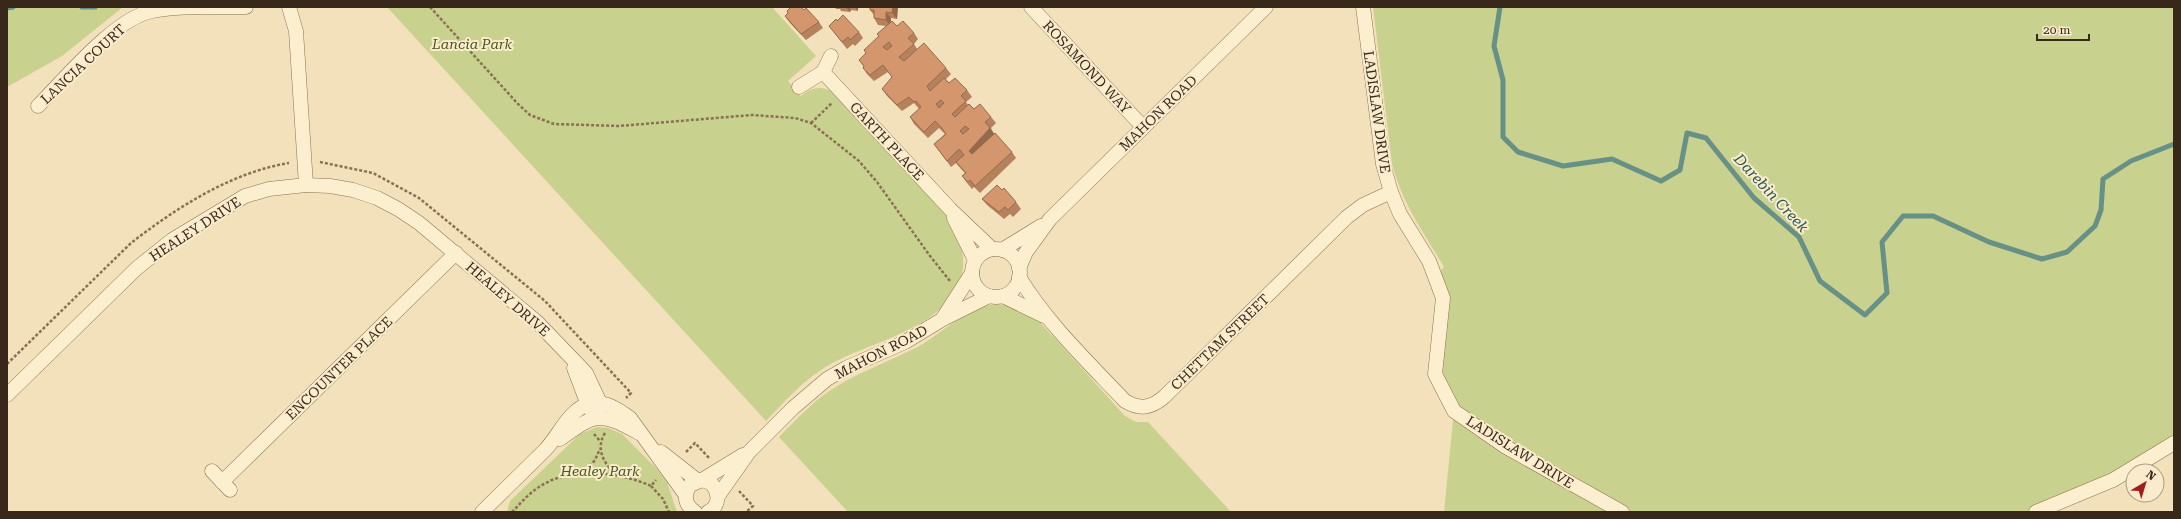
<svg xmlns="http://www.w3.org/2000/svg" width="2181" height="519" font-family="'Roboto Serif',serif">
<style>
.green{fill:#c9d18e}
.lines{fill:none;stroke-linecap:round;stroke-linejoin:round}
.stream{stroke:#679086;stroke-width:5}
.minor-casing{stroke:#8b7153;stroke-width:15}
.path{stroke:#8b7153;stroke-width:2.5;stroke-dasharray:3 2;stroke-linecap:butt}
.minor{stroke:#fcefcf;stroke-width:14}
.wall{fill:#b6825e}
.shaded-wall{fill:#946a4c}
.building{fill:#d4976d;stroke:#946a4c;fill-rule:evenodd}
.labels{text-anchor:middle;stroke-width:4;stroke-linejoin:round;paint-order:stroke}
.park-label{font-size:14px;font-style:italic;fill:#49571e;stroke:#f9ebcb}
.street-label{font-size:14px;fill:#38281a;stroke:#f9ebcb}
.water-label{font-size:15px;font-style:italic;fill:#275a56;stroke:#f9ebcb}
</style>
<rect width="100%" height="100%" fill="#f2e1bb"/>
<!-- green -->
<g class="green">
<polygon points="7,7 123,7 62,56 7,87"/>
<path d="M 387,7 L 772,7 L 816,56 L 788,81 L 801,96 C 811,88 821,85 833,92 C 859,121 884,149 910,177 C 923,191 938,205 949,220 C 960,235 966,256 962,274 C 947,332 864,341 821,370 C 800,384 783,403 766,421 Z"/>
<path d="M 1373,7 L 2174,7 L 2174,443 L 2036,512 L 1444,512 L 1454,411 L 1435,374 L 1443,298 L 1435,276 L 1444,267 C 1423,231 1403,205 1392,164 Z"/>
<path d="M 998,304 L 1011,306 L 1038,320 L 1125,416 L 1136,422 L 1148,422 L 1231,512 L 848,512 L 779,437 C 796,420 812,402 831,390 C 859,371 892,361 921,345 C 945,331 969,305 998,304 Z"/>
<polygon points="597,427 608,428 622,434 656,468 667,482 677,512 507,512 510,501 580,434"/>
</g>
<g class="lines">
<!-- stream -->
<g class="stream">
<polyline points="82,7 95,7"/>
<polyline points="1500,7 1494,46 1503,80 1503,137 1518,152 1563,166 1612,159 1661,181 1680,170 1687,133 1706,138 1754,198 1799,237 1820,281 1865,315 1887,293 1882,242 1903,216 1933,216 1989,242 2042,259 2067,252 2095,226 2101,210 2103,179 2131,161 2174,144"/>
<polyline points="7,8 13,7"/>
</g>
<!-- minor casing -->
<g class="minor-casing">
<g id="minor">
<polyline points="289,7 296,31 297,46 306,185"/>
<polyline points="1031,7 1143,127"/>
<polyline points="1363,7 1383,164 1391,192 1400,214 1429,261 1443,298 1435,374 1454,411 1506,447 1622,512"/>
<polyline points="823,72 951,210 992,249"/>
<polyline points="799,87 823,72 831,56"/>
<path d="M 38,106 C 65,79 115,18 152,11 C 182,5 215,8 246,7"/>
<polyline points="954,218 975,260"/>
<circle cx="996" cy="273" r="24"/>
<polyline points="1002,250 1041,226"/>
<polyline points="1019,268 1026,252 1050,219 1266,7"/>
<path d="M 1019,277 C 1047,323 1088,362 1125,401 C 1140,410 1151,408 1164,397 L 1347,217 L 1363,205 L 1391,192"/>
<polyline points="1003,296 1044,316"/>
<polyline points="943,318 972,273"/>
<polyline points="574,368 588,405 593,413"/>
<polyline points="7,395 137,268 172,240 245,196 269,189 306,185 330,186 353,190 377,198 398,209 419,223 537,322 586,373 600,403 596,417"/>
<path d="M 560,439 C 596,413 599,411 639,433"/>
<polyline points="661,452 698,481"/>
<polyline points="212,471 230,490"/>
<polyline points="702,480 743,455"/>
<polyline points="222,482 456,253"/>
<polyline points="718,496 749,452 793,408 827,379 846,368 905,342 943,319 989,296"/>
<path d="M 482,512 C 503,491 524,471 545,450 C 559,436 568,410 589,404 C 604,400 618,409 630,418 L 685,494"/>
<path d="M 695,512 C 685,505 683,496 690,485 L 702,480 L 711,483 C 720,493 720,506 708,512"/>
<polyline points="2036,512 2113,480 2174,443"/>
</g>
</g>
<!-- path -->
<g class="path">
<polyline points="430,7 518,104 530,115 554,124 619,126 752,115 795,118 811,123 859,161 877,182 930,256 950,281"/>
<polyline points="811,123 832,103"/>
<polyline points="320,162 373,173 419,198 545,301 631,393 626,398"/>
<path d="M 7,364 L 131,243 C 176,208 232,172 289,163"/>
<path d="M 605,433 C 595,449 604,464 617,476"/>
<polyline points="594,434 600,441"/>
<polyline points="686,452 695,443 710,459"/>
<polyline points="583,474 595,460 600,449"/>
<polyline points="651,486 663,499 669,512"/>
<polyline points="739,491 753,506 746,512"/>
<path d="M 512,512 C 520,504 528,494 539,487 C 570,466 618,471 651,486 L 656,480"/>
</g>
<!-- minor -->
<use href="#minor" class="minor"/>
</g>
<!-- wall -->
<g class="wall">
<polygon points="835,7 858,7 858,11 851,10 850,12 841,11 840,9 836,9"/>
<polygon points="869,7 898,7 897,19 891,18 891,22 897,26 914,33 918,39 914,44 917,49 946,68 951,74 946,79 949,83 967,90 972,97 966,102 968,105 974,109 991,117 996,123 991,128 994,134 1012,152 1016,158 980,193 974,187 972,189 967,183 962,176 965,173 961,169 956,163 951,167 934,144 945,134 939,128 928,138 914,124 910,117 919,109 914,103 902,111 887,96 882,89 892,77 888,72 874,81 867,74 863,68 864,67 859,60 866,53 879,37 886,26 878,25 874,18 874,15 870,10 870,8"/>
<polygon points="804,10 819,22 823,28 806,40 790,23 785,16 788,13 787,11"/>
<polygon points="837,21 859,32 863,38 855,46 853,44 847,49 829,26"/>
<polygon points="1002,190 1016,202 1021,209 1013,217 1010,214 1004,219 987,205 982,199"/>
</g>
<!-- shaded-wall -->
<g class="shaded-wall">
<polygon points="846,7 849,7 851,10 850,12"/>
<polygon points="855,7 858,7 858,11"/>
<polygon points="893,7 898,7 897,19 892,13"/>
<polygon points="886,12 891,18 890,26 886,20"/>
<polygon points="990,128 995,135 973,157 969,151"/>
</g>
<!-- building -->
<g class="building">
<polygon points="791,7 801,7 804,10 806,8 819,22 801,34 785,16 788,13 787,11"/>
<polygon points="870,7 893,7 892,13 886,12 886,20 874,18 874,10 870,10"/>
<polygon points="843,15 859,32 850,40 848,37 842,42 829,26 836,19 837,21"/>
<path d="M 892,21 L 897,26 L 903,21 L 914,33 L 908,38 L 914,44 L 899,57 L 901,59 L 904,61 L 924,43 L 946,68 L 927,86 L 930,91 L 944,78 L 949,83 L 955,78 L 967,90 L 961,96 L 966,101 L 952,114 L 955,117 L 969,104 L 974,109 L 980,104 L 991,117 L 985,122 L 990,128 L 969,151 L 972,154 L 995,133 L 1012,152 L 975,186 L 970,180 L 968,182 L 962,176 L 966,173 L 956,162 L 964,155 L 959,149 L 947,161 L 934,144 L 946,134 L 941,127 L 935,121 L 924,132 L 910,117 L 921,107 L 916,101 L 914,102 L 909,97 L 897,105 L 882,89 L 892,77 L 883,65 L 870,75 L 863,68 L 864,66 L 859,60 L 866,53 L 864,50 L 879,36 L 877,34 ZM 889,42 L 892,46 L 887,50 L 883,47 ZM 941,100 L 944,103 L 939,108 L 936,104 ZM 965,126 L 969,129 L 963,134 L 960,131 Z"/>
<polygon points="997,185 1002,190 1004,188 1016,202 1008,210 1005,207 999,212 982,199"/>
</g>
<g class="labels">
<!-- park labels -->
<g class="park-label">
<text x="472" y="49">Lancia Park</text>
<text x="600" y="476">Healey Park</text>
</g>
<!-- street labels -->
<g class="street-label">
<text transform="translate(83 64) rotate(-43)" y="5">LANCIA COURT</text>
<text transform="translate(1087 67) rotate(47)" y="5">ROSAMOND WAY</text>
<text transform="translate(1377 112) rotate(82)" y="5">LADISLAW DRIVE</text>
<text transform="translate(1158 113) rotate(-44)" y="5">MAHON ROAD</text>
<text transform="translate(887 141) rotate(47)" y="5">GARTH PLACE</text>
<text transform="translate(195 229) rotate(-33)" y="5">HEALEY DRIVE</text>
<text transform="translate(508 299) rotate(41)" y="5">HEALEY DRIVE</text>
<text transform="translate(1220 342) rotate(-44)" y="5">CHETTAM STREET</text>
<text transform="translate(881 352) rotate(-27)" y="5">MAHON ROAD</text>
<text transform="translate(339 368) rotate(-44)" y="5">ENCOUNTER PLACE</text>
<text transform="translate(1520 452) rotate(32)" y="5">LADISLAW DRIVE</text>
</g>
<!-- water labels -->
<g class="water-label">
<text transform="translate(1771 193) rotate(47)" y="5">Darebin Creek</text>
</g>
</g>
<!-- border -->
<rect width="2181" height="519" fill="none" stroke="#38281a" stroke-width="16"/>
<!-- north arrow -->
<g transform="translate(2145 483) rotate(38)"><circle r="19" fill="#f9ebcb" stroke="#ac9d84"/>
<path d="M0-3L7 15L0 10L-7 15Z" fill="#a01d1f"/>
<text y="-6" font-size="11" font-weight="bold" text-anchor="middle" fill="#38281a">N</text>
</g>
<!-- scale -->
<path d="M2037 34v6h52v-6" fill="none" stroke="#38281a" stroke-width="2"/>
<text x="2043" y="34" font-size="12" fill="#38281a" stroke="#f9ebcb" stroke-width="3" paint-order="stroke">20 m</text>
</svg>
